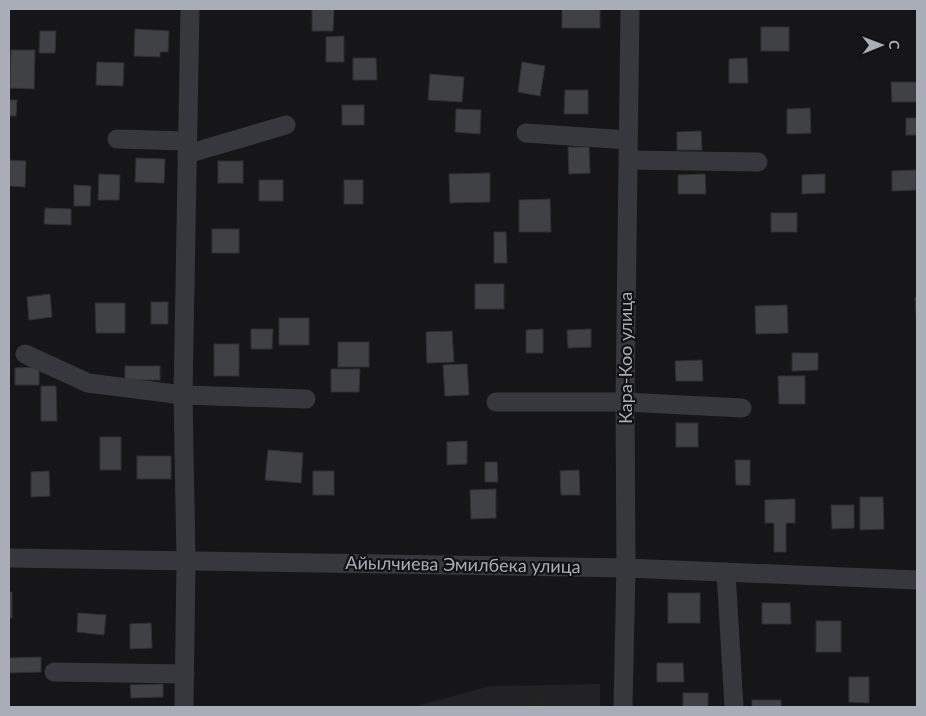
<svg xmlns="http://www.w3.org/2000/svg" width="926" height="716" font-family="Lato,sans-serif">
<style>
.built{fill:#222225}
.green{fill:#1e261f}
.building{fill:#404145;stroke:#303034}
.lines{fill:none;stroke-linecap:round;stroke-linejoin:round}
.minor{stroke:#37383d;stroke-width:19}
.labels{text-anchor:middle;stroke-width:4.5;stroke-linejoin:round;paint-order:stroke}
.street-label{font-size:18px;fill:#a8adb8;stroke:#111113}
</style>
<rect width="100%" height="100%" fill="#161618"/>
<!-- built -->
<polygon class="built" points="600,684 600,707 413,707 490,686"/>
<!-- green -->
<polygon class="green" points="535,702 544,702 555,707 516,707 526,703"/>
<!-- building -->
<g class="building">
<polygon points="312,9 334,9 333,31 312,31"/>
<rect x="562" y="9" width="38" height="19"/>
<rect x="761" y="27" width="28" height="24"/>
<polygon points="135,29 169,31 168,52 160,52 160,57 134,56"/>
<polygon points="40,31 56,31 55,53 39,53"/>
<polygon points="344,36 344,62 326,62 326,37"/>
<polygon points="11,50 35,50 34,89 10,88"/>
<polygon points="353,58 376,58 377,80 353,80"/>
<polygon points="747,58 748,83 729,83 729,59"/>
<polygon points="97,62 124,63 123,86 96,85"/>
<polygon points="522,62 545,66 540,96 518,92"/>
<polygon points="430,74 464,77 462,102 428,100"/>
<polygon points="891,82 917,82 917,102 892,102"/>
<polygon points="565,90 588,90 588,114 564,114"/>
<polygon points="9,100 17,100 16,116 9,116"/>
<rect x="342" y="105" width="22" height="20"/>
<polygon points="810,108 811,133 787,134 787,109"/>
<polygon points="456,109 481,110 480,134 455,132"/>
<rect x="906" y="118" width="11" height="17"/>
<polygon points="701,131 702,150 677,150 677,132"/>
<polygon points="568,147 589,147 590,173 569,174"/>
<polygon points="136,158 165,159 164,183 135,182"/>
<polygon points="9,160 26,161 25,187 9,186"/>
<rect x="218" y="161" width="25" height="22"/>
<polygon points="916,170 916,190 892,191 892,171"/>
<polygon points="490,173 490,202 450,203 449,174"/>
<polygon points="99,174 120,175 119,200 98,200"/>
<polygon points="705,174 706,194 678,194 678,175"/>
<polygon points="825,174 825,193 802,194 802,175"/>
<rect x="259" y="180" width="24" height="21"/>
<rect x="344" y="180" width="19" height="24"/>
<polygon points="74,185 91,186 90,206 74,206"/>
<polygon points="550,199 551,232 519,232 519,200"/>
<polygon points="45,208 71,209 71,225 44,224"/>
<rect x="771" y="213" width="26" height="19"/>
<rect x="212" y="229" width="27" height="24"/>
<polygon points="494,232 506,232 507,263 494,263"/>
<rect x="475" y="284" width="29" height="25"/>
<polygon points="50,294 52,317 29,320 27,297"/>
<polygon points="917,297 917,328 915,298"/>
<rect x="151" y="302" width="17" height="22"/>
<polygon points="95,303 125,303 125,333 96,333"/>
<polygon points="787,305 788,333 756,334 755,306"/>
<rect x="279" y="318" width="30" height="27"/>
<polygon points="251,329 273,329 272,349 251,349"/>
<polygon points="543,329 543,353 526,353 526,330"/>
<polygon points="591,329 591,347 568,348 567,330"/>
<polygon points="452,331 454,362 427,363 426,332"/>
<rect x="338" y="342" width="31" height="25"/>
<rect x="214" y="344" width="25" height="32"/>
<polygon points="792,353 818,353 818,370 792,371"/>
<polygon points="702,360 703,381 676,381 675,361"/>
<polygon points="467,364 469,395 445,396 443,365"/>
<rect x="125" y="366" width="35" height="14"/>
<polygon points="39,367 39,385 15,385 15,368"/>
<polygon points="331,369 360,369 359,392 331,392"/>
<polygon points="778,376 805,376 805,404 779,404"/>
<polygon points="41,386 56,386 57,421 41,421"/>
<rect x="676" y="423" width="22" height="24"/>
<rect x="100" y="437" width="21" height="33"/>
<polygon points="467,441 467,464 447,465 447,442"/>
<polygon points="268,450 303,453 301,483 265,480"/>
<rect x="137" y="456" width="34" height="23"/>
<polygon points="735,460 750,460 750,485 736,485"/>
<polygon points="485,462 497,462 498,482 485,482"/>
<polygon points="579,470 580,495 561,495 560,471"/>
<polygon points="49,471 50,496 31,497 31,472"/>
<rect x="313" y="471" width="21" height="24"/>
<polygon points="496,489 496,518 471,519 470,490"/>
<polygon points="860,497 883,497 884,529 860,530"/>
<polygon points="795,499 795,523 786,523 786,552 774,552 774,523 765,523 765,500"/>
<polygon points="831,505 854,505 854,528 832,529"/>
<rect x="9" y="592" width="3" height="26"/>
<rect x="668" y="593" width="32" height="30"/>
<polygon points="762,603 790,603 791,624 762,624"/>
<polygon points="78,613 106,615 104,635 77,632"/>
<rect x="816" y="621" width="25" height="31"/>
<polygon points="151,623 152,648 130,649 130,624"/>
<polygon points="41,657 41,672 9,673 9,658"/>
<polygon points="657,663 683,663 684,682 657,682"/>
<polygon points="849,677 869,677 869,703 849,702"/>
<polygon points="163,684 163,697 131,698 130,685"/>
<rect x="683" y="693" width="25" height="14"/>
<rect x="752" y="700" width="29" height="7"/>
</g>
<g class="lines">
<!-- minor -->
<g class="minor">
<polyline points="526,133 628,140"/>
<polyline points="117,139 187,141"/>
<polyline points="187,154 286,125"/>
<polyline points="628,160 758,162"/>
<polyline points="25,354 88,383 183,395 306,399"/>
<polyline points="496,402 625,402 742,408"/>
<polyline points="9,558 626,568 917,580"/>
<polyline points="726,572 734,707"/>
<polyline points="54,672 185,674"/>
<polyline points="184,707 186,560 183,395 190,9"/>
<polyline points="623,707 626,568 625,402 630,9"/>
</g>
</g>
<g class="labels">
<!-- street labels -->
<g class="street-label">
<text transform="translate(626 358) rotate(-90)" y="6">Кара-Коо улица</text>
<text transform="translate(463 565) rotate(1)" y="6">Айылчиева Эмилбека улица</text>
</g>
</g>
<!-- border -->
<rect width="926" height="716" fill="none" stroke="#a8adb8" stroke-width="20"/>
<!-- north arrow -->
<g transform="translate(881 45) rotate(89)" stroke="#111113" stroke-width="4" paint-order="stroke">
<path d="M0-4L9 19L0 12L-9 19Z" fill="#a8adb8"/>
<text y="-8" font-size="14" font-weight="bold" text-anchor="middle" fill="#a8adb8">С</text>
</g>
</svg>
